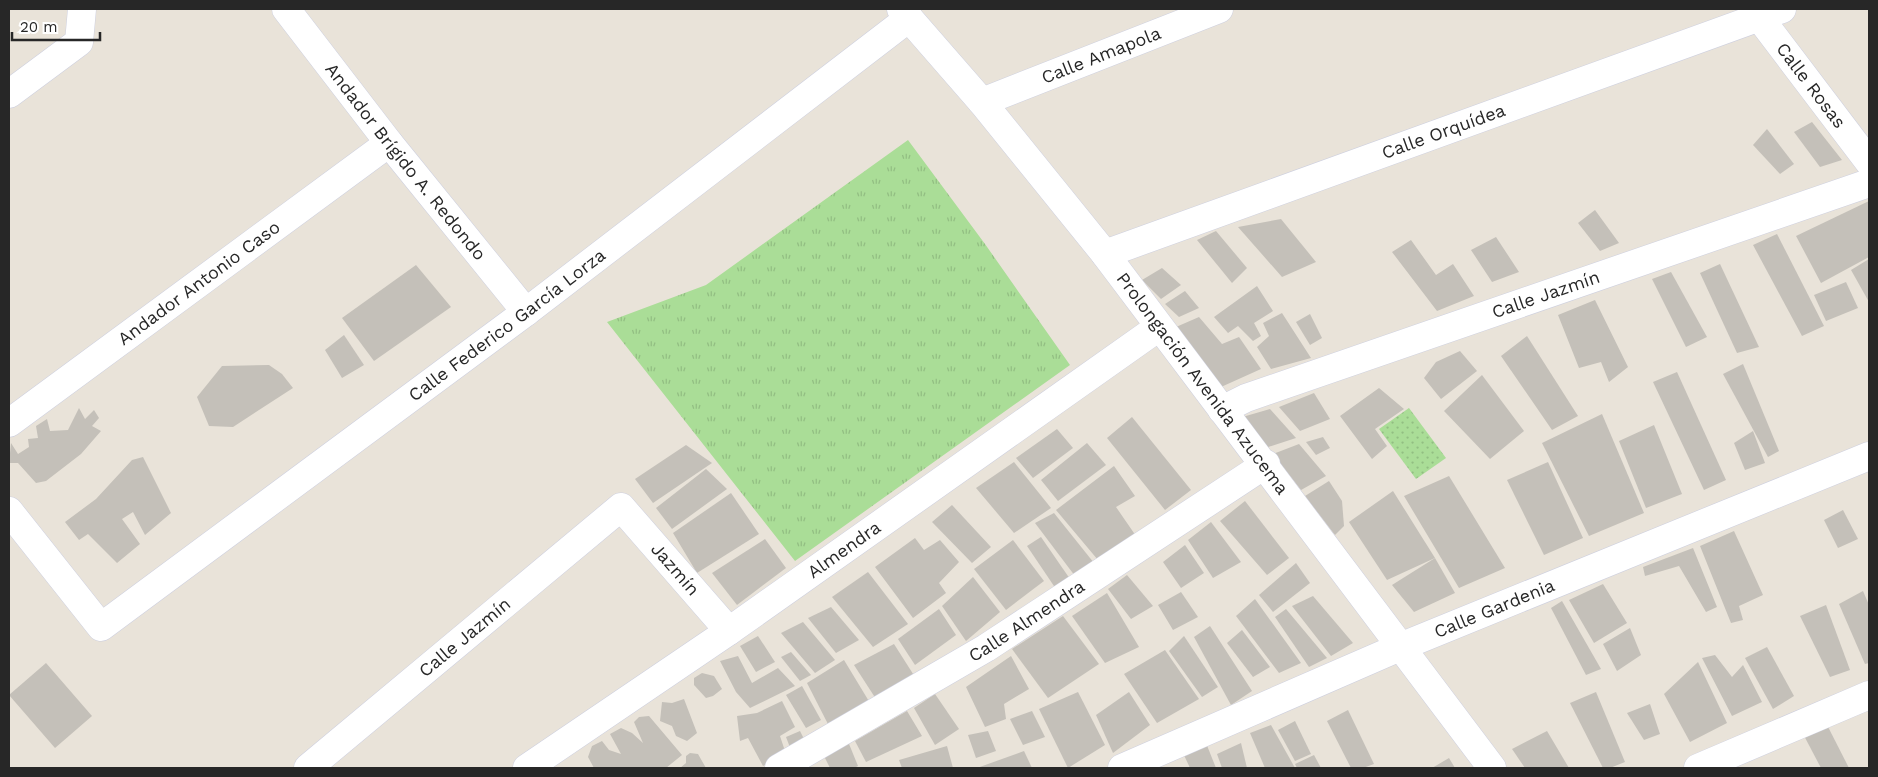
<svg xmlns="http://www.w3.org/2000/svg" width="1878" height="777" font-family="'Work Sans',sans-serif">
<style>
.park{fill:url(#park-tufts)}
.garden{fill:url(#garden-dots)}
.building{fill:#c4c0b9}
.lines{fill:none;stroke-linecap:round;stroke-linejoin:round}
.minor-casing{stroke:#ced0df;stroke-width:29}
.tertiary-casing{stroke:#ced0df;stroke-width:29}
.minor{stroke:#fff;stroke-width:28}
.tertiary{stroke:#fff;stroke-width:28}
.labels{text-anchor:middle;stroke-width:5;stroke-linejoin:round;paint-order:stroke}
.street-label{font-size:18px;fill:#272727;stroke:#fff}
</style>
<defs>
<pattern id="park-tufts" width="24" height="20" patternUnits="userSpaceOnUse" patternTransform="scale(1.25)"><rect width="24" height="20" fill="#aadd97"/><path d="M3 7l-1-3M5 7V3M7 7l1-3M15 17l-1-3M17 17v-4M19 17l1-3" fill="none" stroke="#92be82"/></pattern>
<pattern id="garden-dots" width="8" height="8" patternUnits="userSpaceOnUse" patternTransform="scale(1.25)"><rect width="8" height="8" fill="#aadd97"/><path d="M2 2h.1M6 6h.1" fill="none" stroke="#92be82" stroke-width="1.8" stroke-linecap="round"/></pattern>
</defs>
<rect width="100%" height="100%" fill="#e9e3d9"/>
<!-- park -->
<polygon class="park" points="908,140 985,244 1070,365 795,561 607,322 706,285"/>
<!-- garden -->
<polygon class="garden" points="1409,408 1446,458 1416,479 1379,429"/>
<!-- building -->
<g class="building">
<polygon points="1812,122 1842,160 1820,167 1794,132"/>
<polygon points="1767,129 1794,164 1780,174 1753,145"/>
<polygon points="1869,201 1869,257 1821,283 1796,236"/>
<polygon points="1595,210 1619,243 1600,251 1578,223"/>
<polygon points="1281,219 1316,262 1282,277 1238,227"/>
<polygon points="1216,231 1247,268 1232,283 1197,240"/>
<polygon points="1777,234 1824,326 1802,336 1753,245"/>
<polygon points="1496,237 1519,272 1492,282 1471,250"/>
<polygon points="1411,240 1436,275 1453,264 1474,296 1437,311 1392,252"/>
<polygon points="1869,259 1869,302 1851,270"/>
<polygon points="1720,264 1759,347 1737,353 1700,273"/>
<polygon points="416,265 451,307 374,361 342,318"/>
<polygon points="1162,268 1181,285 1161,299 1142,280"/>
<polygon points="1671,272 1707,337 1686,347 1652,279"/>
<polygon points="1846,282 1858,308 1826,321 1814,295"/>
<polygon points="1257,286 1273,311 1254,323 1261,336 1253,341 1238,326 1228,333 1214,317"/>
<polygon points="1185,291 1199,308 1179,317 1165,304"/>
<polygon points="1595,300 1628,367 1609,382 1601,362 1579,368 1558,315"/>
<polygon points="1282,313 1311,358 1271,369 1257,347 1269,336 1263,323"/>
<polygon points="1310,314 1322,338 1310,345 1296,322"/>
<polygon points="1199,317 1222,344 1239,337 1261,369 1221,387 1176,327"/>
<polygon points="344,335 364,365 342,378 325,350"/>
<polygon points="1527,336 1578,416 1552,430 1501,356"/>
<polygon points="1460,351 1477,371 1441,399 1424,378 1436,362"/>
<polygon points="1743,364 1779,451 1768,457 1723,374"/>
<polygon points="269,365 282,374 293,388 233,427 209,426 197,397 222,366"/>
<polygon points="1677,372 1726,480 1704,490 1653,382"/>
<polygon points="1482,375 1524,431 1490,459 1444,411"/>
<polygon points="1379,388 1404,409 1375,429 1387,446 1372,459 1340,416"/>
<polygon points="1314,393 1330,419 1300,431 1279,407"/>
<polygon points="79,408 85,419 94,410 99,418 92,426 101,431 81,454 46,481 36,483 18,463 9,463 11,443 18,454 29,447 28,439 38,438 36,426 47,419 50,431 68,430"/>
<polygon points="1270,409 1296,438 1265,448 1239,418"/>
<polygon points="1602,414 1644,513 1589,536 1542,443"/>
<polygon points="1132,417 1191,490 1165,510 1107,438"/>
<polygon points="1654,425 1682,494 1646,508 1619,441"/>
<polygon points="1057,429 1073,448 1033,478 1016,458"/>
<polygon points="1753,431 1765,463 1745,470 1734,443"/>
<polygon points="1323,437 1330,448 1316,455 1306,442"/>
<polygon points="1087,443 1106,465 1058,501 1041,480"/>
<polygon points="1299,444 1326,476 1301,490 1273,454"/>
<polygon points="686,445 712,463 653,503 635,479"/>
<polygon points="143,457 171,513 145,535 133,512 122,519 140,544 117,563 88,534 79,540 65,522 96,499 132,460"/>
<polygon points="1014,462 1051,508 1014,533 976,488"/>
<polygon points="1548,462 1583,538 1544,555 1507,480"/>
<polygon points="1114,466 1135,496 1116,507 1136,536 1098,560 1056,510"/>
<polygon points="706,469 727,489 672,529 656,508"/>
<polygon points="1449,476 1505,568 1459,588 1404,496"/>
<polygon points="1329,481 1342,501 1344,526 1335,535 1305,496"/>
<polygon points="1393,491 1435,558 1387,580 1349,522"/>
<polygon points="731,493 759,534 697,573 673,533"/>
<polygon points="1245,501 1289,558 1267,575 1220,521"/>
<polygon points="952,505 991,547 972,563 932,522"/>
<polygon points="1843,510 1858,539 1838,548 1824,520"/>
<polygon points="1054,513 1094,563 1075,576 1035,523"/>
<polygon points="1211,522 1241,562 1213,578 1188,540"/>
<polygon points="1734,531 1763,595 1739,606 1743,620 1731,623 1700,546"/>
<polygon points="1041,537 1070,579 1056,589 1027,546"/>
<polygon points="915,538 924,550 940,540 959,562 939,583 946,593 913,618 875,567"/>
<polygon points="765,539 786,568 737,605 712,573"/>
<polygon points="1013,540 1044,581 1006,610 974,569"/>
<polygon points="1185,545 1204,573 1181,588 1163,562"/>
<polygon points="1693,548 1717,607 1706,612 1679,566 1645,576 1643,567"/>
<polygon points="1435,558 1455,593 1414,612 1392,585"/>
<polygon points="1296,563 1310,583 1273,612 1259,595"/>
<polygon points="868,572 908,624 873,647 832,597"/>
<polygon points="1127,575 1153,606 1131,619 1108,589"/>
<polygon points="973,577 1000,612 966,641 942,606"/>
<polygon points="1603,584 1627,623 1594,643 1569,600"/>
<polygon points="1863,591 1869,605 1869,663 1865,664 1839,604"/>
<polygon points="1181,592 1198,617 1173,630 1158,605"/>
<polygon points="1107,593 1139,647 1105,663 1072,616"/>
<polygon points="1313,596 1353,643 1331,656 1292,606"/>
<polygon points="1255,599 1301,663 1279,673 1236,616"/>
<polygon points="1562,601 1601,669 1586,675 1551,608"/>
<polygon points="1826,605 1850,670 1830,677 1800,616"/>
<polygon points="831,607 859,640 836,653 808,618"/>
<polygon points="939,609 956,635 915,665 898,639"/>
<polygon points="1286,609 1327,658 1309,667 1275,617"/>
<polygon points="1063,616 1099,664 1048,698 1012,649"/>
<polygon points="803,622 835,660 815,673 781,633"/>
<polygon points="1210,626 1252,691 1231,705 1194,637"/>
<polygon points="1630,628 1641,655 1617,671 1603,644"/>
<polygon points="1242,630 1270,667 1253,677 1227,643"/>
<polygon points="758,636 775,662 756,672 740,646"/>
<polygon points="1184,636 1218,687 1202,697 1169,651"/>
<polygon points="894,644 915,677 876,699 854,665"/>
<polygon points="1767,647 1794,696 1773,709 1745,658"/>
<polygon points="1165,650 1199,699 1157,723 1124,674"/>
<polygon points="791,652 811,675 800,681 781,657"/>
<polygon points="1715,655 1732,677 1743,665 1762,702 1732,716 1702,658"/>
<polygon points="738,656 752,683 778,668 795,686 750,708 736,692 720,661"/>
<polygon points="1011,656 1029,689 1004,704 1006,719 985,727 966,687"/>
<polygon points="844,660 870,703 830,728 807,683"/>
<polygon points="1698,662 1727,723 1690,742 1664,694"/>
<polygon points="46,663 92,716 55,748 9,695"/>
<polygon points="702,673 714,676 722,689 713,696 706,698 694,685 694,678"/>
<polygon points="802,686 821,720 806,728 786,695"/>
<polygon points="1078,692 1105,745 1068,768 1039,709"/>
<polygon points="1129,692 1150,725 1113,753 1096,715"/>
<polygon points="1596,692 1625,762 1610,768 1603,768 1570,703"/>
<polygon points="935,694 959,729 935,745 914,708"/>
<polygon points="684,699 697,733 687,741 676,736 672,726 660,721 662,702 672,703"/>
<polygon points="782,701 795,727 780,736 786,754 763,766 748,738 740,741 737,716 757,713"/>
<polygon points="1650,704 1660,734 1644,740 1627,713"/>
<polygon points="1348,710 1374,764 1363,768 1351,768 1327,721"/>
<polygon points="907,711 922,736 866,762 855,741"/>
<polygon points="1032,711 1045,737 1023,745 1010,719"/>
<polygon points="649,716 682,755 666,768 594,768 588,757 592,746 602,741 609,750 621,754 610,734 621,728 632,733 643,743 634,722 639,717"/>
<polygon points="1824,719 1849,768 1821,768 1801,730"/>
<polygon points="1295,721 1311,754 1295,761 1278,730"/>
<polygon points="1271,725 1295,768 1265,768 1250,733"/>
<polygon points="800,731 806,743 791,750 786,737"/>
<polygon points="988,731 996,751 976,758 968,735"/>
<polygon points="1547,731 1569,768 1525,768 1512,749"/>
<polygon points="847,739 858,766 854,768 830,768 823,754"/>
<polygon points="1206,743 1216,768 1190,768 1183,753"/>
<polygon points="1241,743 1247,768 1222,768 1217,754"/>
<polygon points="947,746 953,768 902,768 899,760"/>
<polygon points="1024,751 1032,768 977,768"/>
<polygon points="690,753 698,754 706,768 680,768 686,763 686,756"/>
<polygon points="1314,755 1321,768 1297,768 1295,764"/>
<polygon points="1449,758 1455,768 1432,768"/>
</g>
<g class="lines">
<!-- minor casing -->
<g class="minor-casing">
<g id="minor">
<path id="s1" d="M 286,9 L 389,143 L 526,312"/>
<path id="s2" d="M 1753,9 L 1869,162"/>
<polyline points="9,94 79,42 82,9"/>
<path id="s3" d="M 982,102 L 1219,9"/>
<path id="s4" d="M 1105,254 L 1782,9"/>
<path id="s5" d="M 1222,410 L 1246,398 L 1869,183"/>
<path id="s6" d="M 9,423 L 389,143"/>
<path id="s7" d="M 9,511 L 101,627 L 526,312 L 909,18"/>
<path id="s8" d="M 308,768 L 621,507 L 729,631"/>
<path id="s9" d="M 527,768 L 729,631 L 1159,327"/>
<path id="s10" d="M 779,768 L 986,648 L 1266,464"/>
<path id="s11" d="M 1122,768 L 1400,647 L 1869,456"/>
<polyline points="1698,768 1869,695"/>
</g>
</g>
<!-- tertiary casing -->
<g class="tertiary-casing">
<g id="tertiary">
<path id="s12" d="M 901,9 L 982,102 L 1105,254 L 1492,768"/>
</g>
</g>
<!-- minor -->
<use href="#minor" class="minor"/>
<!-- tertiary -->
<use href="#tertiary" class="tertiary"/>
</g>
<g class="labels">
<!-- street labels -->
<g class="street-label">
<text dy="6" stroke="none"><textPath href="#s3" startOffset="128">Calle Amapola</textPath></text>
<text dy="6" stroke="none"><textPath href="#s2" startOffset="96">Calle Rosas</textPath></text>
<text dy="6" stroke="none"><textPath href="#s4" startOffset="360">Calle Orquídea</textPath></text>
<text dy="6" stroke="none"><textPath href="#s1" startOffset="194">Andador Brígido A. Redondo</textPath></text>
<text dy="6" stroke="none"><textPath href="#s6" startOffset="236">Andador Antonio Caso</textPath></text>
<text dy="6" stroke="none"><textPath href="#s5" startOffset="344">Calle Jazmín</textPath></text>
<text dy="6" stroke="none"><textPath href="#s7" startOffset="654">Calle Federico García Lorza</textPath></text>
<text dy="6" stroke="none"><textPath href="#s12" startOffset="481">Prolongación Avenida Azucema</textPath></text>
<text dy="6" stroke="none"><textPath href="#s9" startOffset="385">Almendra</textPath></text>
<text dy="6" stroke="none"><textPath href="#s8" startOffset="490">Jazmín</textPath></text>
<text dy="6" stroke="none"><textPath href="#s11" startOffset="405">Calle Gardenia</textPath></text>
<text dy="6" stroke="none"><textPath href="#s10" startOffset="288">Calle Almendra</textPath></text>
<text dy="6" stroke="none"><textPath href="#s8" startOffset="204">Calle Jazmín</textPath></text>
</g>
</g>
<!-- border -->
<rect width="1878" height="777" fill="none" stroke="#272727" stroke-width="20"/>
<!-- scale -->
<path d="M12 32v8h88v-8" fill="none" stroke="#272727" stroke-width="2.5"/>
<text x="20" y="32" font-size="15" fill="#272727" stroke="#ffffff" stroke-width="4" paint-order="stroke">20 m</text>
</svg>
